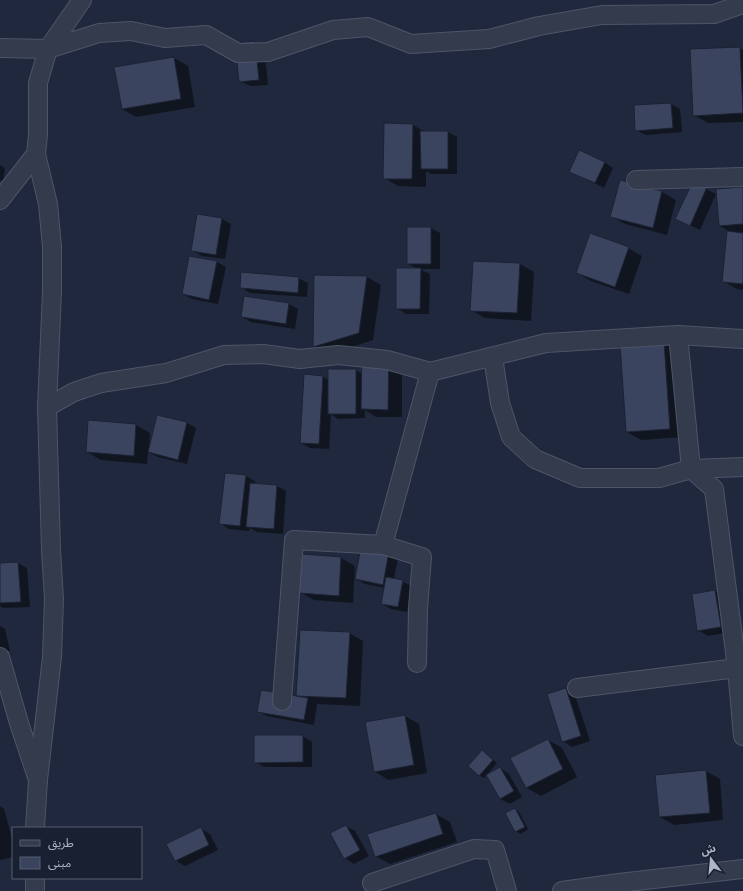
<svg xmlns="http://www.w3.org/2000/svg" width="743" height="891" font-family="Barlow,'Noto Sans Arabic',sans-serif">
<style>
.shadow{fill:#0007}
.building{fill:#3b445e;stroke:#1b2234}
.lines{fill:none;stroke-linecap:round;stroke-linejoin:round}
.minor-casing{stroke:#4f5568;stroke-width:20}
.minor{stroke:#343b4d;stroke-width:18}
</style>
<rect width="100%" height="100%" fill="#20283d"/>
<!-- shadow -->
<g class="shadow">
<polygon points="255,42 264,47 268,85 250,86 240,81"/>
<polygon points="739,48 743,50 743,122 708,123 694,115"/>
<polygon points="174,58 188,66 195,107 136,117 122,109 115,68"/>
<polygon points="671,104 680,109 682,132 646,135 636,130"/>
<polygon points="413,125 425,132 448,132 457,137 457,174 431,174 426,171 426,187 398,186 384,178"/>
<polygon points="604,162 613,168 604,188 570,171"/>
<polygon points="0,165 5,168 3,181 0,180"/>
<polygon points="620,181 662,192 676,200 667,235 625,224 611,216"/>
<polygon points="693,182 716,194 700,230 677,219"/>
<polygon points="743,188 743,290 737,289 723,281 729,231 720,226"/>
<polygon points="222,219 231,224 225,259 202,256 192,250"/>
<polygon points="431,228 440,233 440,269 420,269 430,274 429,314 406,314 397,308 418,269 408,264"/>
<polygon points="628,248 642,256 629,294 591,281 577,273"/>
<polygon points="217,262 226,267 218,304 192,299 183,294"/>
<polygon points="520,264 534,272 531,321 485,318 471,310"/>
<polygon points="315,276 367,277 381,285 373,340 328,355 314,347"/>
<polygon points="298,278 308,283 307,297 250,293 241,287"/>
<polygon points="245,297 289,304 298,309 295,329 251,322 242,317"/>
<polygon points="664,342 678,350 684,437 641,440 627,432"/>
<polygon points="402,360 402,417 376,417 365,410 365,418 338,419 331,414 329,449 310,448 301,443 305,375 323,377 329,380 355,370 363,374"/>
<polygon points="158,416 187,423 196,428 187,464 158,457 148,452 147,464 101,460 87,452 89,421 136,425 150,433 149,448 150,448"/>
<polygon points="226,474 246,476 255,481 255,484 277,486 286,491 283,534 257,532 250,528 249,531 229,529 220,523"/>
<polygon points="363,542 399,552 394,579 402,581 411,586 407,612 391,609 382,604 385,588 365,584 356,579"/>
<polygon points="303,555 341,558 355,566 353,603 314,600 300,592"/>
<polygon points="18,563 27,568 30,607 3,608 0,606 0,564"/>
<polygon points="715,591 724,597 730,632 708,636 698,630"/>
<polygon points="0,626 5,629 10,651 0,653"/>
<polygon points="301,631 349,633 363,641 360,706 317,704 314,725 267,716 258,711 297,697"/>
<polygon points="566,689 575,695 590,741 572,747 563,741"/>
<polygon points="405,716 419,724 427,773 389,780 375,772"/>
<polygon points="302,736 312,742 312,767 264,767 255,762"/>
<polygon points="548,740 562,748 577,777 541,796 527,788 512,759"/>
<polygon points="486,754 497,763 484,778 479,775"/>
<polygon points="500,768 509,774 522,797 510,804 500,799"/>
<polygon points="706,771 720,779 723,820 674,825 660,817"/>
<polygon points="0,806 4,809 13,842 13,857 0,860"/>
<polygon points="515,809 519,812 528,829 521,834 516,831"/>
<polygon points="436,814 450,822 457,842 390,864 375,856"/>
<polygon points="346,826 355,831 369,856 354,864 345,858"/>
<polygon points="201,829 210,834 218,850 185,866 175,860"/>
</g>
<!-- building -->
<g class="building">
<polygon points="255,41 259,80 239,82 235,43"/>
<polygon points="740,47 743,113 693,116 690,49"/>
<polygon points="174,57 181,99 122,109 114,67"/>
<polygon points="671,103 673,128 635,131 634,105"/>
<polygon points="384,123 413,124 412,179 383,179"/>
<polygon points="420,131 448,131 448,169 421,169"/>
<polygon points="579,150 605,162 595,183 569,172"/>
<polygon points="620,180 662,191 653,228 610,217"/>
<polygon points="693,181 707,187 690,226 675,219"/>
<polygon points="743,187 743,224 719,226 716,189"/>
<polygon points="197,214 222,218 216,255 191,251"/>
<rect x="407" y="227" width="24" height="37"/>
<polygon points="727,231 743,233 743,284 722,282"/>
<polygon points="590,233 629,247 615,287 576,273"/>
<polygon points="189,256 217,261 209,300 182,294"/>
<polygon points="473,261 520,263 517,313 470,311"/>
<polygon points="396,268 421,268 420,309 396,309"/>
<polygon points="241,272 299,277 298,293 240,288"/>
<polygon points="314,275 367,276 359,333 313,347"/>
<polygon points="244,296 289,303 286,324 241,317"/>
<polygon points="664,341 670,429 626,432 620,344"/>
<polygon points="362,350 389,351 388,410 361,409"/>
<rect x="328" y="369" width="28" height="45"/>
<polygon points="304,374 323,376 319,444 300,443"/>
<polygon points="157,415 187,422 178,460 148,452"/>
<polygon points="88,420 136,424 134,456 86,452"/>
<polygon points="225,473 246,475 240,526 219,524"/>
<polygon points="250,483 277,485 274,529 246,527"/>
<polygon points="362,541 390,546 383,585 355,579"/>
<polygon points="302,554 341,557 339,596 299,593"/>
<polygon points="18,562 21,602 0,603 0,563"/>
<polygon points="386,577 403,580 398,607 381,604"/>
<polygon points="715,590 721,627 697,631 692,594"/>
<polygon points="300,630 350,632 346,698 296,696"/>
<polygon points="566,688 581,736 562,742 547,694"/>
<polygon points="261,690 308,698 304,720 257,712"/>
<polygon points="405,715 414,765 374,772 365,722"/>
<polygon points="254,735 303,735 303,762 254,763"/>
<polygon points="548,739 563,769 526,788 510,758"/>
<polygon points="482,750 493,760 479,776 468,766"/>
<polygon points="500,767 514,791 500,799 486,775"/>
<polygon points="706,770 710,813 659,817 655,775"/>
<polygon points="515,808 525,827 515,832 505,813"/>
<polygon points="436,813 443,834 375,857 367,834"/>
<polygon points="346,825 360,850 344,859 330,833"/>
<polygon points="201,827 209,845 175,861 166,844"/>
</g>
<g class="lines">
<!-- minor casing -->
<g class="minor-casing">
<g id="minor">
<polyline points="0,48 48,49 99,33 131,31 165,38 206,35 238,53 268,52 333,30 368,27 411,44 489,39 539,26 602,15 714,14 743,4"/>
<polyline points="36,154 48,204 52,247 52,291 47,407 51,550 54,599 52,657 38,780"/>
<polyline points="636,180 743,177"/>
<polyline points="0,200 36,154 38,135 38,83 48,49 82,0"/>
<polyline points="678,335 691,469 714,489 737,668 743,736"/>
<polyline points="493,357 500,403 511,437 535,459 580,478 659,478 691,469 743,467"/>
<polyline points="47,407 74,392 101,383 166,373 224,355 263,354 300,359 338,355 387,360 430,372 546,343 678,335 743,339"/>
<polyline points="383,545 430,372"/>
<polyline points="0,657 19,723 38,780 35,828"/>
<polyline points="577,688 737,668"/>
<polyline points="282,701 294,540 383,545 422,557 418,609 417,663"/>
<polyline points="372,883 474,849 495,850 507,891"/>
<polyline points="35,891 35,878"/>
<polyline points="562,891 619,883 743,869"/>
</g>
</g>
<!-- minor -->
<use href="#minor" class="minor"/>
</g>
<!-- legend -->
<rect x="12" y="827" width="130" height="52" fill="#192032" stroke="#555c6e"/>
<rect x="20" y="840" width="20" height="6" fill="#343b4d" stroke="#555c6e"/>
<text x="48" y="847" font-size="12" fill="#afb5c9">طريق</text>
<rect x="20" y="857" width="20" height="12" fill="#3b445e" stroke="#555c6e"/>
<text x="48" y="867" font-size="12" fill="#afb5c9">مبنى</text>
<!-- north arrow -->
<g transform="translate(711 859) rotate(344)" stroke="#192032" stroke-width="3" paint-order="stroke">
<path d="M0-3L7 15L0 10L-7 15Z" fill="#afb5c9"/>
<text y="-6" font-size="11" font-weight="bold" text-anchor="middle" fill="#afb5c9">ش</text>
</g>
</svg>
